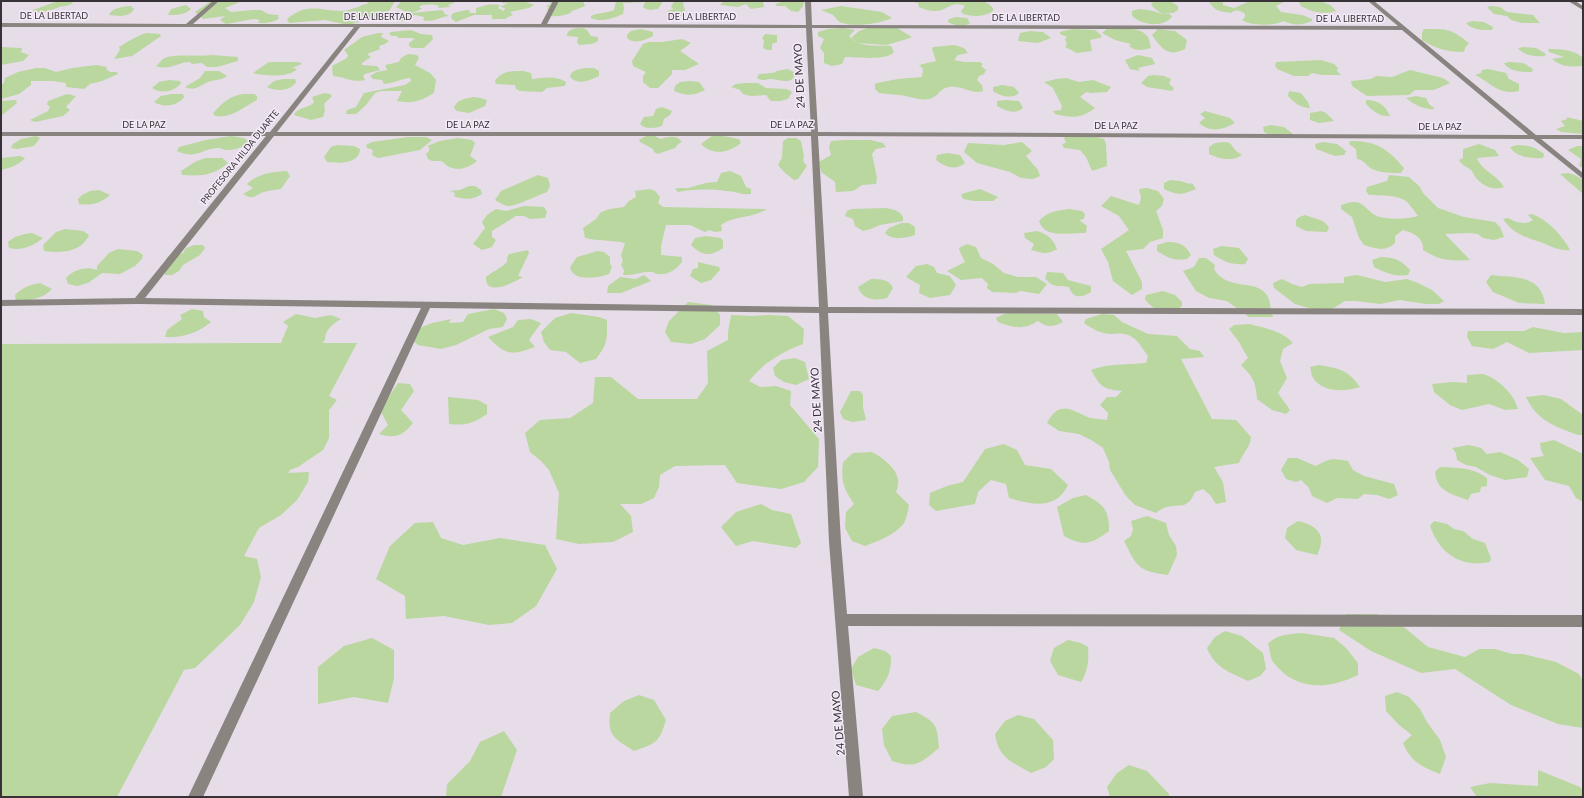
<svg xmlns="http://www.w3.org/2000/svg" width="1584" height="798" font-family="Lato,sans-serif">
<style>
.green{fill:#b9d79f}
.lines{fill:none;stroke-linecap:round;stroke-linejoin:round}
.minor{fill:#8a8481;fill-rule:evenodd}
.labels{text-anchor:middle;stroke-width:3;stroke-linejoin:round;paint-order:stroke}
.far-street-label{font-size:9px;fill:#363237;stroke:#f5eaf7}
.street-label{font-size:11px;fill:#363237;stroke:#f5eaf7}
</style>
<rect width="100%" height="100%" fill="#e7dde9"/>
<!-- green -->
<g class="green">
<path d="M 58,1 L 71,1 L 73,3 C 68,7 63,5 57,8 C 48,11 42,13 31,12 L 33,10 Z"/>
<path d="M 211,1 L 242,1 L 225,8 L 231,12 L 253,10 L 261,10 L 268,14 L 279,15 L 277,18 L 280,17 C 276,23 265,23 258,23 L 260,20 L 254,19 L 226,24 L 220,20 L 225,16 L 203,19 L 195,12 Z"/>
<path d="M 364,1 L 395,1 L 388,13 L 392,18 L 377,20 L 368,19 L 349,25 L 325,20 L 289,23 L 287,19 C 308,2 319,11 342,11 C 350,11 361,5 369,3 Z"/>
<path d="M 399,1 L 453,1 L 454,3 L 448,5 L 451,7 L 438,8 L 439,6 C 434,4 423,4 419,7 L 422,9 L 411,13 L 442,10 L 445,14 L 449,16 C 439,17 433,23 423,20 L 424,17 L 415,15 L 407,20 L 399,22 L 396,21 L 396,17 L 391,15 L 391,14 L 397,11 L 403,13 L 408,13 L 396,7 L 400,3 Z"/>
<path d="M 500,1 L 526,1 L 526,2 L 534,5 L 529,8 L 510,12 L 513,15 L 508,17 L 505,19 L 492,19 L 492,15 L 474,15 L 456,22 L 451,18 L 452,14 C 455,12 466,10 469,10 L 470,13 L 476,13 L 476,8 C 484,6 491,3 500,5 L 498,8 L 504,11 L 505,8 L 500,7 L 508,3 L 502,3 L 503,1 Z"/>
<path d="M 552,1 L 583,1 L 585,6 L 570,12 L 571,13 C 564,15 558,17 551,16 L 547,9 L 549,8 L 546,6 L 552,4 L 549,3 Z"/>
<path d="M 616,1 L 663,1 L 658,9 C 652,10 648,11 643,7 L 645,2 L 623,3 L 624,8 L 623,14 C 614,18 601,23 591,18 L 591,16 C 598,12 606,14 614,10 Z"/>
<polygon points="675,1 685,1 683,4 685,10 681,16 672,19 667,11 673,9 671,6"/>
<polygon points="724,1 763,1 764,7 751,9 746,4 738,7 720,5"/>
<polygon points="785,1 804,1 803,6 798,12 791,11 785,6 777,6 775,4"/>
<path d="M 908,1 L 983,1 L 989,4 L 993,8 L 993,11 C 984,17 974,17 963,14 L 961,11 L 965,6 C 951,0 947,11 935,11 C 929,11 924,9 919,7 L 918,3 Z"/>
<path d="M 1155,1 L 1170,1 L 1178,6 L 1178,10 L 1173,13 L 1163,13 L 1170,14 L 1172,17 C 1162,28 1142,25 1132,16 L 1132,11 C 1142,7 1153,11 1162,14 L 1153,7 L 1151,4 Z"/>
<path d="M 1207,1 L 1223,1 L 1223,5 L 1234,8 L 1250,1 L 1283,1 L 1284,2 L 1276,6 L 1281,12 L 1302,15 L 1312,19 L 1312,21 C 1301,25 1295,26 1283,21 C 1276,26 1249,26 1242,20 L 1245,17 L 1245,14 C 1240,10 1235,9 1231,13 C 1226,12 1218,12 1214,8 C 1211,5 1211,3 1207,1 Z"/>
<path d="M 1302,1 C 1315,1 1329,0 1336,11 C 1324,15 1311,12 1301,6 L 1299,2 Z"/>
<path d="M 186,5 L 191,9 C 185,15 176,15 168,15 L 171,9 Z"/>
<path d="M 131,6 L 134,9 C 129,18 118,16 109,15 C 113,7 122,7 131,6 Z"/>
<path d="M 841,6 L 882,12 L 892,18 C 879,24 855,27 842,23 C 837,21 836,18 833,15 C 830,13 824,12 821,10 Z"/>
<polygon points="1492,6 1500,7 1507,12 1533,15 1540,23 1522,23 1511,20 1507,16 1494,14 1487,7"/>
<path d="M 956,17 L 967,18 L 970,23 C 963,28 955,26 948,22 L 949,19 Z"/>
<path d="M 1472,21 L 1484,22 L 1493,27 L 1492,30 C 1484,30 1471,30 1466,23 Z"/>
<path d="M 583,28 L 587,30 L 591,36 L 598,37 L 598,41 L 592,44 L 579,45 L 577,42 L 578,37 L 567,36 C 567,28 577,28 583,28 Z"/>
<path d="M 843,28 L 855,30 L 849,36 C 858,48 877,45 891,46 L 894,52 C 887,61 857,57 845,57 L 842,64 L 832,66 L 824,63 L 824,53 L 820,48 L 824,39 L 818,36 L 818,32 L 828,29 Z"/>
<polygon points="868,28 897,28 912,37 904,40 886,45 858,43 851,38 859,31"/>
<path d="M 640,29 L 653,32 L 653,36 C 645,40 634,45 627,38 L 627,35 L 631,31 Z"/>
<polygon points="1072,29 1095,30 1102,36 1100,38 1090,40 1092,51 1077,53 1065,47 1067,44 1065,39 1067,37 1060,34 1060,32"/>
<path d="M 1107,29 C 1120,29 1143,25 1149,39 C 1150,42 1150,45 1151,48 C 1143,50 1136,52 1129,46 L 1131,44 L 1115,40 L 1102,33 Z"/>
<path d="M 1158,29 L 1175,31 L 1187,40 L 1185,49 C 1168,58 1161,48 1152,35 Z"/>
<path d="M 1424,29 C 1447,29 1450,28 1469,43 L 1465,48 L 1464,52 C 1448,52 1436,49 1422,40 L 1422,33 Z"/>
<polygon points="411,30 421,34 432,35 433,39 424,48 412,48 409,46 409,43 415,39 411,38 398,38 397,36 392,36 389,34 391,32"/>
<polygon points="1030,31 1043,32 1051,38 1038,43 1018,41 1020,33"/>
<path d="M 147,33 L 160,34 L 161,36 L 132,56 L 114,59 L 120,50 L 119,47 C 127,42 138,35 147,33 Z"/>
<path d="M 378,33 L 383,33 L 381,37 L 389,41 L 385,44 L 379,46 L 380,49 L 367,54 L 371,57 L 362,63 L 362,65 L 377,66 L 380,70 L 365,74 L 363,76 L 365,80 C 352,83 346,77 333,76 L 332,66 L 347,58 L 348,55 L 344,50 L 362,37 Z"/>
<polygon points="765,34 777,35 777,42 772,44 772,50 767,50 763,48 764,41 762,38"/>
<polygon points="682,39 691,43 680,51 699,64 685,70 672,70 672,74 658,88 650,88 643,82 643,76 646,72 633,66 632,61 643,44 649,42 662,42"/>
<path d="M 954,45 L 964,48 L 968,53 L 958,55 L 954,60 L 964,62 L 980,62 L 983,64 L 981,66 L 986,70 L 984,74 L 979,76 L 977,80 L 982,85 L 983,91 C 973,94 966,88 956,87 C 939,85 941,96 929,99 C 918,101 908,95 898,95 C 891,94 886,94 879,93 L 875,89 L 875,84 L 877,83 L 898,79 L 922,77 L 923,69 L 919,65 L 936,61 L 932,49 L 933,47 Z"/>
<polygon points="1,47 22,48 21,52 29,55 23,61 1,65"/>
<path d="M 1524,47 L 1536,48 L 1546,54 L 1545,56 C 1536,57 1524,56 1518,48 Z"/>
<path d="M 1548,49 C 1561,49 1573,49 1583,58 L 1583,66 C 1570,67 1562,67 1552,59 L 1564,57 L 1549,52 Z"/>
<path d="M 408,54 L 417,55 L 419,58 L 415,65 L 430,73 L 436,80 L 434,93 C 421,101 413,104 397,101 L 402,91 L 381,91 L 375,93 L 366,105 L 356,114 L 346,114 L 347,110 L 356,107 L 364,93 L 405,85 L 411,81 L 410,78 C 401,79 394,83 384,84 L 382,80 L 373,79 L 370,76 L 377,72 L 387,70 L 385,65 L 399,62 L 401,58 Z"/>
<path d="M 212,55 L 238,57 L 238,61 L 217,67 L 207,67 L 202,63 L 192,64 L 190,62 C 178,62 169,71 156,66 C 159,64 161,60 163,59 C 171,53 201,57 212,55 Z"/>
<polygon points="1138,55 1152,58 1155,64 1138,68 1140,71 1130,69 1125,60"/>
<polygon points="1321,60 1334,64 1338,68 1337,71 1341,75 1322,75 1312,73 1308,76 1294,76 1277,69 1275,65 1276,62"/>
<path d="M 269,62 L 299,62 L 302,64 L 292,68 L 297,69 C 290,78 263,76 253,73 Z"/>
<path d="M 1510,62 L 1523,63 L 1533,69 L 1532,72 C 1523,72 1509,72 1504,63 Z"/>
<polygon points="96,65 107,67 106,69 110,72 117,72 118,74 102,81 90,84 84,89 66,87 66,83 53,81 31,81 31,85 19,94 1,99 1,85 4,83 5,78 18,72 36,68 45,68 56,72 72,68"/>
<path d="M 586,68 L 594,68 L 599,71 L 599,76 C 590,80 579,86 570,77 C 571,70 579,69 586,68 Z"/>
<path d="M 787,69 L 794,72 L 795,76 C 789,85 779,79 770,79 C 764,80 762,81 757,78 L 759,74 L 773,73 L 777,71 Z"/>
<path d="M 1488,69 L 1506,73 L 1509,79 L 1519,84 L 1519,91 C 1499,96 1490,82 1475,75 L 1481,73 L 1482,70 Z"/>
<polygon points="1410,70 1443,78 1450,83 1434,90 1415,90 1409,95 1367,96 1352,86 1351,81 1371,79 1376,76 1392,77"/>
<path d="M 205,71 L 219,71 L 227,76 C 221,81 213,79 206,83 C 198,87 194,91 185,87 L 200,78 Z"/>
<path d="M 523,71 L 531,73 L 532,79 C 545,78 555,75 566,82 L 565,86 L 547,88 L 542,92 L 520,91 L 516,89 L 515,85 L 496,84 L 495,81 C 502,70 512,71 523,71 Z"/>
<polygon points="1154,75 1164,76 1171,79 1169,84 1174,88 1172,91 1147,87 1141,83 1148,76"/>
<path d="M 1066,78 L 1079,82 L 1093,80 L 1111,87 L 1107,92 L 1091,93 L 1086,92 L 1080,97 L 1095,108 C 1081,119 1072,118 1055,114 L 1053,111 L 1061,110 L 1062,106 L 1053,88 L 1044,82 L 1056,79 Z"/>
<path d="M 283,79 L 295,79 L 296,82 C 291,91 276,92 267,87 L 274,81 Z"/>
<path d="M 169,80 L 180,81 L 181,83 C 175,92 160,94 152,88 L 159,82 Z"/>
<path d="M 689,81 L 699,82 L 705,90 C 694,96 686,96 674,91 L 675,86 L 680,82 Z"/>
<polygon points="744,83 758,83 766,88 787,89 792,92 788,99 780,101 771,101 766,95 751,96 743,94 740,90 731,87 736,84"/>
<path d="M 1002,85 L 1014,87 L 1019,93 C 1010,100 1001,96 993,91 L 993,87 Z"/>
<path d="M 1289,91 L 1301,93 L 1308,102 L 1310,108 C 1301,108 1294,103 1288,96 Z"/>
<path d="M 324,93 L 330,94 L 332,96 L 324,104 L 325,110 L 323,117 L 311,120 L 294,115 C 298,106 309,109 314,102 L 312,97 Z"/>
<polygon points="67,94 76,96 66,107 70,110 63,116 54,118 35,122 30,120 48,111 50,107 47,104 48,101"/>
<path d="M 172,94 L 183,94 L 184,97 C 178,106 163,108 154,102 L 161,96 Z"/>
<path d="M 243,94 L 254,94 L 257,96 L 257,100 C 243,107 232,119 215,116 L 213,113 C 223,103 229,96 243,94 Z"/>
<path d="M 1416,96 L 1426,98 L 1429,104 L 1435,109 C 1425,110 1414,105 1406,98 Z"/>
<path d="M 473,97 L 481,98 L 487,100 L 485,106 L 469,113 L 457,111 L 454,108 C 457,99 465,99 473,97 Z"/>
<polygon points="16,100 17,103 1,116 1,101"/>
<path d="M 1006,100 L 1019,101 L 1023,108 C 1015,115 1006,111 997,106 L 997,101 Z"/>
<path d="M 1366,100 C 1378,100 1385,105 1390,116 C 1380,117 1373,111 1366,104 Z"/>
<path d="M 662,107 L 672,111 L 670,115 L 664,119 L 662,126 C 655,128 646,130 640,124 L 644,117 L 653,116 L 656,109 Z"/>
<path d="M 1205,111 L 1230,118 L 1235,123 C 1222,130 1211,133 1199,123 L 1205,118 L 1200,114 Z"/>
<polygon points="1321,111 1326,113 1334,121 1319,123 1310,120 1310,113"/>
<polygon points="1567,117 1583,121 1583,134 1561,132 1556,129 1565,126 1561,121 1567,119"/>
<polygon points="1271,125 1284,127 1293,134 1290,138 1276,138 1264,132 1263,127"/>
<polygon points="1071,133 1080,133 1104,139 1106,144 1107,166 1092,171 1086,157 1080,150 1064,148 1062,144 1066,143 1064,138"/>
<polygon points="36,136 40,138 34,146 17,149 11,148 13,144 21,139"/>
<path d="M 231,136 L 244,138 L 248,141 L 246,145 C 240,148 234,150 227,150 C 224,150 221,148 218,148 C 201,149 196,160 177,151 L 179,147 L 206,140 Z"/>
<path d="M 646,136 L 655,136 L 660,139 C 667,137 677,134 682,142 L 678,144 L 675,148 L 658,154 L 654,152 L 653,149 L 640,142 L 639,140 Z"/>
<path d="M 712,136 L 723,136 L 739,139 L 741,143 C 728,153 713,156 701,144 Z"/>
<polygon points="408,137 426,137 432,140 420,150 378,158 372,155 373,150 367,148 366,145 372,142"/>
<path d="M 458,138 L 472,140 L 475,143 L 470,156 L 477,161 C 469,168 459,171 449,167 C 446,166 444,162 441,161 L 432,161 L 428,159 L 426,154 L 429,151 L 429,147 L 427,146 L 440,141 Z"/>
<polygon points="788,138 796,138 801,141 804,156 803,161 807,166 798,179 794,180 784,172 778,165 782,158 783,141"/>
<polygon points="845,140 871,140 883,143 886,147 876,149 872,154 877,178 876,184 862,185 853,191 836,192 835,182 821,172 819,162 831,155 829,147 831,141"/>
<path d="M 1350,141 C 1376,141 1387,148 1404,168 L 1401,173 C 1392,173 1380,173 1372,169 C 1365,165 1366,161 1357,159 L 1356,149 L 1349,144 Z"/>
<polygon points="1022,142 1032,151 1026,156 1038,170 1040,176 1033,179 1021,178 1010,172 977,163 964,152 968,143 1004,145"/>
<path d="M 1225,142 L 1230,143 L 1236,151 L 1242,155 C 1231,162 1220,159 1209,154 L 1209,147 L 1215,143 Z"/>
<polygon points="1323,142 1337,144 1346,151 1344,155 1335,156 1316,149 1315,144"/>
<path d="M 1479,144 L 1495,150 L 1499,156 L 1477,158 C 1481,170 1497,175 1504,187 C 1494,191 1483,186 1476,178 C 1474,175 1473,172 1471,170 C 1466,166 1462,166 1459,160 L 1463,158 L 1463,149 Z"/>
<path d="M 337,145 L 354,146 L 360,149 C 359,165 338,163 327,162 L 324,157 L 331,147 Z"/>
<path d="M 1517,145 C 1528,145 1535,147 1544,154 L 1543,158 C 1531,159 1516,157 1510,147 Z"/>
<polygon points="1577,146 1583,146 1583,168 1579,166 1581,159 1568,150"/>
<path d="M 947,153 L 960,155 L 965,163 C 955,171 945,167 936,160 L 937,155 Z"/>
<path d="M 20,156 L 25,158 C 19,165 10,168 1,170 L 1,158 Z"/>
<path d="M 205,158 L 222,158 L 228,163 C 212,176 202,176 182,175 L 181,171 L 195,162 Z"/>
<path d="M 287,171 L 290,176 L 281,189 C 276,190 270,190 264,192 C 254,195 255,201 243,194 L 253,188 L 247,184 C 259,173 272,172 287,171 Z"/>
<path d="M 730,171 L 741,176 L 746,187 L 751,189 L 751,194 C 739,195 736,191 726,191 C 711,189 693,189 678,192 L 675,189 C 680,187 683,189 688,188 C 699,185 706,182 717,182 L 721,173 Z"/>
<polygon points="1568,173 1575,175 1583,180 1583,194 1560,174"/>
<path d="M 538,175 L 548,178 L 550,186 L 547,192 C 538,195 515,207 507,206 C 503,205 499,202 495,200 L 501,191 Z"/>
<path d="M 1389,175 L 1409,177 L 1420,187 L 1423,193 L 1438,208 L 1464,217 L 1495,222 L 1500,227 L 1504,237 L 1494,240 L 1483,238 L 1478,234 L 1469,233 L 1445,234 L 1470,260 C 1449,261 1441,261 1423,250 C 1424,238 1414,233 1403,230 L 1395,236 L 1395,243 C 1385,252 1377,249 1364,245 L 1359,238 L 1352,217 L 1341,209 L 1341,205 C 1366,195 1363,212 1380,217 C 1392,220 1407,219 1418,216 C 1415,212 1412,208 1409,204 C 1401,194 1381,196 1369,195 L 1366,191 L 1367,187 L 1387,181 Z"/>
<path d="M 1170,180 L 1180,181 L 1190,184 L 1192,183 L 1196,189 C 1181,195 1180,196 1164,189 L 1164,183 Z"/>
<path d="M 469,186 L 475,186 L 481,190 L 482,194 C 472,200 464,200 454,196 L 455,193 L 450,191 L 460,190 Z"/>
<polygon points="1147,188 1158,191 1164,199 1162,206 1156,211 1163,230 1163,238 1150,242 1143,249 1126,251 1142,282 1142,289 1132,295 1113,281 1108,262 1101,249 1129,230 1119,216 1101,206 1111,196 1139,205 1141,198 1139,189"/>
<path d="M 650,189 L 655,191 L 660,197 L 658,203 L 663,207 L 767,209 C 751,219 734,215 721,225 L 722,231 L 715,232 L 709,230 L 705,232 L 690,225 L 666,225 L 661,246 L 661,255 L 682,257 L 682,262 C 676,270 668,275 658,274 C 656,274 654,272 652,272 C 643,271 634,276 623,275 L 624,270 L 621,265 L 623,261 L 621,255 L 625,243 C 612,240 598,241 585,238 L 583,228 L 596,219 L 601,212 L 610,209 L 624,207 L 629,201 L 636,197 L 635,191 Z"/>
<polygon points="980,189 998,197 993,201 974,201 963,199 961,194"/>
<path d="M 99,190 L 110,195 C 101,203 91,206 79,204 L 78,199 L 82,195 L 90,191 Z"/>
<polygon points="524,206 544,207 547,212 545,218 530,219 524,216 516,216 492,231 492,237 496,240 492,247 482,250 473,244 485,228 482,222 487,215 496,209 506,211"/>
<polygon points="886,208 895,210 900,213 903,217 903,221 880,225 871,229 863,231 855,226 853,219 845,216 847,211 852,209"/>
<path d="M 1069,209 L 1082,211 L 1085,214 L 1084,219 L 1079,220 L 1087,226 L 1086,233 C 1071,232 1045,240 1039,221 C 1048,211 1057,211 1069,209 Z"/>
<path d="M 1531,214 C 1546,218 1563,236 1570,250 C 1560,251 1552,247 1543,243 C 1527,238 1513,234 1503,219 L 1508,218 C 1515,222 1525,226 1533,220 L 1528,215 Z"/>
<polygon points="1305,215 1323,221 1329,227 1327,232 1306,231 1296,226 1296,220 1299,217"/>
<path d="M 901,223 L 909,223 L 915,227 L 915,235 C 906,238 892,241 885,233 L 889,228 Z"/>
<path d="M 65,229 L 83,231 L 89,235 C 81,253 60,253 44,251 L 43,245 L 56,232 Z"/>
<path d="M 1037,231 C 1048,234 1053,239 1057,249 C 1047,255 1042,253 1031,250 L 1034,244 L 1025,238 L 1024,233 Z"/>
<path d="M 32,233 L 43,238 C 33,246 22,251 9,248 L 8,242 C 15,236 22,234 32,233 Z"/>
<path d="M 706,236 L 721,238 L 723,241 L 723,248 C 710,257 702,256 691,245 L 695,238 Z"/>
<path d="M 1167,242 C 1179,242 1185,244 1191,255 L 1187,259 C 1173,261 1169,258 1157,251 L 1157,245 Z"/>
<polygon points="967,244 976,247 981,258 993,264 1004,273 1018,277 1036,277 1047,284 1039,294 1020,291 1016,293 992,292 987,288 988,284 982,278 961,280 947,271 965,262 960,252 959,248"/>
<polygon points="194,245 203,245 205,248 200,255 183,265 179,271 172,275 165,275 165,261 168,256 183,253 186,248"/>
<path d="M 1222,246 L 1239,248 L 1248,259 L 1245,264 C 1231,265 1225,262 1214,255 L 1213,249 Z"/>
<path d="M 118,249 L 137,251 L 143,255 L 142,259 L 135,266 L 120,274 L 102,273 L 88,283 L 77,286 L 68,284 L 66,278 C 75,269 86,266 97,270 L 97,266 L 109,253 Z"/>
<path d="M 528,250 L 529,253 L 518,276 L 523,277 C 515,282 485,298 486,277 C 493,271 502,268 507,262 L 507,258 L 509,254 Z"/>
<path d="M 598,251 L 604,252 L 610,257 L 610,264 L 612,267 L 609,274 C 599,278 572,282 570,267 L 577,257 Z"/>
<path d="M 1381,257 C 1394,257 1401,260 1410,270 L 1408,275 C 1394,277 1386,273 1374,267 L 1372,260 Z"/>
<path d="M 1199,258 L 1206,258 L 1215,265 L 1214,269 C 1226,291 1255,279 1266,294 C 1271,301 1270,309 1273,317 L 1249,317 L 1227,301 L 1209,298 L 1196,291 L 1183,271 L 1194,267 Z"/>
<polygon points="698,262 719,267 720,270 711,280 701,283 690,276 693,269 698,268"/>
<polygon points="927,264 934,267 937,273 950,276 956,285 950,295 930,298 919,293 920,285 906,277 916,266"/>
<path d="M 1047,272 L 1063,273 L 1068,280 L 1091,286 L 1091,292 C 1082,298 1073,299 1069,287 C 1057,285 1054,289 1045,278 Z"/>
<polygon points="644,275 651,281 621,293 607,293 608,286 620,277 636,279"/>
<polygon points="1357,275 1385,282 1407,279 1418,283 1432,290 1444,301 1439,304 1425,304 1400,300 1380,304 1356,301 1345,301 1332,309 1312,309 1295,304 1274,288 1273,283 1282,279 1292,284 1302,287 1309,284 1344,283 1344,277"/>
<path d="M 1491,275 C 1514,278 1541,274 1545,304 L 1519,303 L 1493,292 L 1486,282 Z"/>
<path d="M 871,279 C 880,279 889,279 893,288 L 887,298 C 876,301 862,300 858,287 Z"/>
<path d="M 40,283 L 52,289 C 41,300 30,300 16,301 L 15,295 C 23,287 30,285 40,283 Z"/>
<path d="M 1163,291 L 1175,295 L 1182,302 L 1182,306 L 1172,313 C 1160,312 1152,309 1145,299 L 1146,295 Z"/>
<polygon points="688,302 712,305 720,315 720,325 705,339 691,344 671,342 665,332 669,321"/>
<path d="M 192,309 L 203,311 L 204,317 L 211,322 C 199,333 181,338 165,337 L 167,330 L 182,319 L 180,315 Z"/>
<path d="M 494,309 L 504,313 L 507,319 L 503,327 L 489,329 L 456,345 L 441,349 L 418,345 L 411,339 C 419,323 435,323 451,319 L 449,323 L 463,322 L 468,314 Z"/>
<path d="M 571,313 L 599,317 L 607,320 C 607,340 608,343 596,359 L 580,363 L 566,352 L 550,350 L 544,342 L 541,332 L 555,318 Z"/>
<path d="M 1010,313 L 1057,314 L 1063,322 C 1053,327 1047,328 1038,321 C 1025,330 1012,328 998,322 L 996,318 L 1004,314 Z"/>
<path d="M 296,314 L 315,318 L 331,315 L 341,319 C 332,324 325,330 325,340 L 322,343 L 357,343 L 329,396 L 337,400 L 329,410 L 329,438 L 323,450 L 298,467 L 290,470 L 288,473 L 309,472 L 308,482 L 297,500 L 281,515 L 259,528 L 244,556 L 257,559 L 261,577 L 254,602 L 240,625 L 195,668 L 184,670 L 117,797 L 1,797 L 1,344 L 281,343 L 288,326 L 283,322 Z"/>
<path d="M 1102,314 L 1114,315 L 1122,322 L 1148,334 L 1177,336 L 1190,349 L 1200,351 L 1204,357 L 1181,359 L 1212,419 L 1236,420 L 1251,437 C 1250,448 1242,454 1239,463 L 1214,467 L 1223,482 L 1226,502 L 1216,504 L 1210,495 L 1203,489 L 1195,492 C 1186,512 1180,502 1164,508 C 1161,509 1158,511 1156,513 L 1135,505 L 1126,496 L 1110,470 L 1109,462 L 1103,448 L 1093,441 L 1079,434 L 1059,431 L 1047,423 C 1059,399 1072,410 1090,418 C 1095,419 1102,419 1107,420 L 1108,413 L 1100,405 L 1107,397 L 1116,397 L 1122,391 C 1102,389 1101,387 1091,370 C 1109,363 1127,365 1146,363 L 1148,356 C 1143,350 1139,341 1132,337 C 1124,332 1118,334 1110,334 C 1100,333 1092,329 1084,323 L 1086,319 Z"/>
<path d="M 731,315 L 752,316 L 769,315 L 788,316 L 804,329 L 803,344 C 782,352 763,363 749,381 L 760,387 L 776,386 L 791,391 L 790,405 L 819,439 L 818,467 L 804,482 L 781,489 L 737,483 L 725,465 L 675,466 L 660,475 L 659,487 L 654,498 L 641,504 L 620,504 L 631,516 L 633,532 L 613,542 L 579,544 L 556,539 L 559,493 L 549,470 L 541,461 L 530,452 L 525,433 L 540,420 L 570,418 L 593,403 L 595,377 L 611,377 L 638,399 L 697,399 L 708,383 L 707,351 L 728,340 L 728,332 Z"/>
<path d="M 531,319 L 541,323 L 529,340 L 535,347 C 511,356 505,355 488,337 L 513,327 L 518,320 Z"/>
<path d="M 1250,324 C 1266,329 1281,330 1293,343 L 1283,349 L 1280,361 L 1287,378 L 1278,393 L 1290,410 L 1286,414 L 1272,410 L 1257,399 C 1256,382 1253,377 1241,365 L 1248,358 L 1239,342 L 1229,329 L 1234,325 Z"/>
<polygon points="1533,327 1564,333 1583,332 1583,350 1529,353 1507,342 1493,349 1472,346 1467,337 1468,331 1524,331"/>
<polygon points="795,358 805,362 809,379 796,385 784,382 775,376 773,368 781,360"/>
<path d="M 1319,365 C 1340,369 1347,369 1360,387 C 1345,392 1321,393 1312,376 C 1311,374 1311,369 1310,367 Z"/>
<path d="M 1467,375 C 1473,375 1481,373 1486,375 C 1500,381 1514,394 1518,409 L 1505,410 L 1489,404 L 1462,410 L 1450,405 L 1434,392 L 1432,384 L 1453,382 L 1467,383 Z"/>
<path d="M 398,383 L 410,384 L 414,391 L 401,410 L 413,423 C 402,436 396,439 379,434 L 388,425 L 380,410 Z"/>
<polygon points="851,391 860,391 863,395 863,407 866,420 853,422 843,419 840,412"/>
<path d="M 1544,395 L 1561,399 L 1583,415 L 1583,435 L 1578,435 C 1556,427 1537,421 1526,397 Z"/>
<path d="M 448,397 L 478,400 L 487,405 L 487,414 C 474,423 465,426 449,424 Z"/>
<polygon points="1554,440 1583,454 1583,502 1576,498 1569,486 1545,480 1530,458 1544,456 1541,450 1540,443"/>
<path d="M 1004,444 L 1017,450 L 1025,465 L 1051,469 L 1068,485 C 1056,510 1032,505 1009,498 L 1006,484 L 991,480 L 978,492 L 975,504 L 936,511 L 929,505 L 930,493 L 947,486 L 963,482 L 985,449 Z"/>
<polygon points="1469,445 1481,448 1487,454 1500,452 1518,460 1529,469 1527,477 1505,480 1490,475 1476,467 1466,465 1457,460 1456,453 1452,448"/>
<path d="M 872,452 C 882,457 896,468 898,479 C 899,483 897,489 896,492 L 909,505 C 908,510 907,518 904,523 C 895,535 878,541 865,546 L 852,541 L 845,528 L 846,512 L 854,504 C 843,487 841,482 843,462 L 853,453 Z"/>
<path d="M 1288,458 L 1297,458 L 1316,466 C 1329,458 1334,458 1348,461 L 1353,470 L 1364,476 L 1394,484 L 1398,495 L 1389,499 L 1377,495 L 1364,494 L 1358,499 L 1337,498 L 1327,503 L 1312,496 L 1309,488 L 1301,480 L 1296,482 L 1286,479 L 1281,470 Z"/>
<path d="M 1440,467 C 1457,468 1473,467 1487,478 L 1487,486 L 1481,487 L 1480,492 L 1471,494 L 1468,500 C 1452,494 1437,492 1435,472 Z"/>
<path d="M 1086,495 C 1104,505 1109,510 1109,531 C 1091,544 1084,547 1064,536 L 1057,507 L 1073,498 Z"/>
<polygon points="761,504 772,510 791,514 801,543 796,548 753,541 736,546 721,527 736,512"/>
<path d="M 1147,516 L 1166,523 L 1169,535 L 1176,546 L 1177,555 L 1168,575 C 1138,571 1137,567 1124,541 L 1131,536 L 1133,529 L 1131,521 Z"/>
<path d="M 1298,521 C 1318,526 1327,535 1317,555 L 1296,550 L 1285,538 L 1287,528 Z"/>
<path d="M 1434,521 L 1447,524 L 1454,529 L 1463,531 L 1473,539 L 1485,543 L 1491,558 L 1490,562 C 1461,568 1440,554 1430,526 Z"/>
<polygon points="433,522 441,538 463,545 500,538 545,545 557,569 536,606 512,623 489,625 444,616 406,619 405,596 376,579 390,546 415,523"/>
<polygon points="1346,614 1377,614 1405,628 1428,647 1465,657 1479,649 1495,649 1512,654 1523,654 1556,662 1579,674 1583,681 1583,728 1558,724 1511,705 1455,669 1421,673 1371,651 1339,630"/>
<path d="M 1225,631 L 1242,636 L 1263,653 L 1266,669 L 1260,676 L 1248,681 C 1229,672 1215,668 1207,648 L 1215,637 Z"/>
<path d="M 1302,633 L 1334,638 L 1346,648 L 1358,663 L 1358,675 C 1328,690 1295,691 1273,662 C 1270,658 1270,649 1268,644 C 1277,634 1290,634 1302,633 Z"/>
<polygon points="372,638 394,650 394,678 388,703 354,697 318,704 318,667 344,646"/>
<path d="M 1068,640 L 1081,643 L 1088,647 C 1089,661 1088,670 1081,682 L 1058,675 L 1050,661 L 1054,648 Z"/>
<path d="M 874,648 L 885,651 L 891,656 C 891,672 888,679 878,691 L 856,685 L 851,669 L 858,657 Z"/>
<path d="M 1397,692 L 1409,697 L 1420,709 L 1427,722 L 1440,740 L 1446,757 L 1440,774 C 1422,767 1411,762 1403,743 L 1412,735 L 1399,725 L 1386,711 L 1385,696 Z"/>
<path d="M 639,695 L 654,700 L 666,720 C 659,743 656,743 634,751 C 616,739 607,737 610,713 L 624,701 Z"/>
<path d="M 916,712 C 937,723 937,725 939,748 C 920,763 917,769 892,761 L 884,745 L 882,729 L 892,716 Z"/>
<path d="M 1018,715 L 1034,719 L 1053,740 L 1054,759 L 1046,767 L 1031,773 C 1011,761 999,759 995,734 L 1005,721 Z"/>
<polygon points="504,731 517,750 501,797 446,797 447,784 470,761 480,742"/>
<polygon points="1129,765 1147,771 1169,794 1169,797 1110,797 1107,787 1117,773"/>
<polygon points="1538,770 1580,787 1583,790 1583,797 1477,797 1470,787 1490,783 1538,786"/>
</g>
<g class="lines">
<!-- minor -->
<g class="minor">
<path d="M 213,1 L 219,1 L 193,24 L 541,24 L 553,1 L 559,1 L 547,24 L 806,25 L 805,1 L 811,1 L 812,25 L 1398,26 L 1368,1 L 1374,1 L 1536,135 L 1583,135 L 1583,139 L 1541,139 L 1583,173 L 1583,179 L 1533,139 L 818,136 L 828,307 L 1583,309 L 1583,315 L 828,313 L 841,542 L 847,614 L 1583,615 L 1583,627 L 848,626 L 863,797 L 849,797 L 829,542 L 819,313 L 430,308 L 203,797 L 188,797 L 421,308 L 138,304 L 1,306 L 1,300 L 135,298 L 266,136 L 1,136 L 1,132 L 270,132 L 354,27 L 1,27 L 1,23 L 186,24 ZM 360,27 L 806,28 L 811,132 L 277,132 ZM 812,28 L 1402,30 L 1528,135 L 818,132 ZM 274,136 L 811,136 L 819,307 L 145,298 Z"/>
<polygon points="1568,1 1575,1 1583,6 1583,10"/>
</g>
</g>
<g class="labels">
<!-- far-street labels -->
<g class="far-street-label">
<text x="54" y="19">DE LA LIBERTAD</text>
<text x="378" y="20">DE LA LIBERTAD</text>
<text x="702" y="20">DE LA LIBERTAD</text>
<text x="1026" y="21">DE LA LIBERTAD</text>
<text x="1350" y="22">DE LA LIBERTAD</text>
<text x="144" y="128">DE LA PAZ</text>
<text x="468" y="128">DE LA PAZ</text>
<text x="792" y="128">DE LA PAZ</text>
<text x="1116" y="129">DE LA PAZ</text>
<text x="1440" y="130">DE LA PAZ</text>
<text transform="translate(240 157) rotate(-51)" y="3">PROFESORA HILDA DUARTE</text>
</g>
<!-- street labels -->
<g class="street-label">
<text transform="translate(799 76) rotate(-93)" y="4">24 DE MAYO</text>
<text transform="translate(816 400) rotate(-93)" y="4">24 DE MAYO</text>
<text transform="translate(838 723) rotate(-95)" y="4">24 DE MAYO</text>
</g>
</g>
<!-- border -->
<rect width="1584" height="798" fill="none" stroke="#363237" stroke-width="4"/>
</svg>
